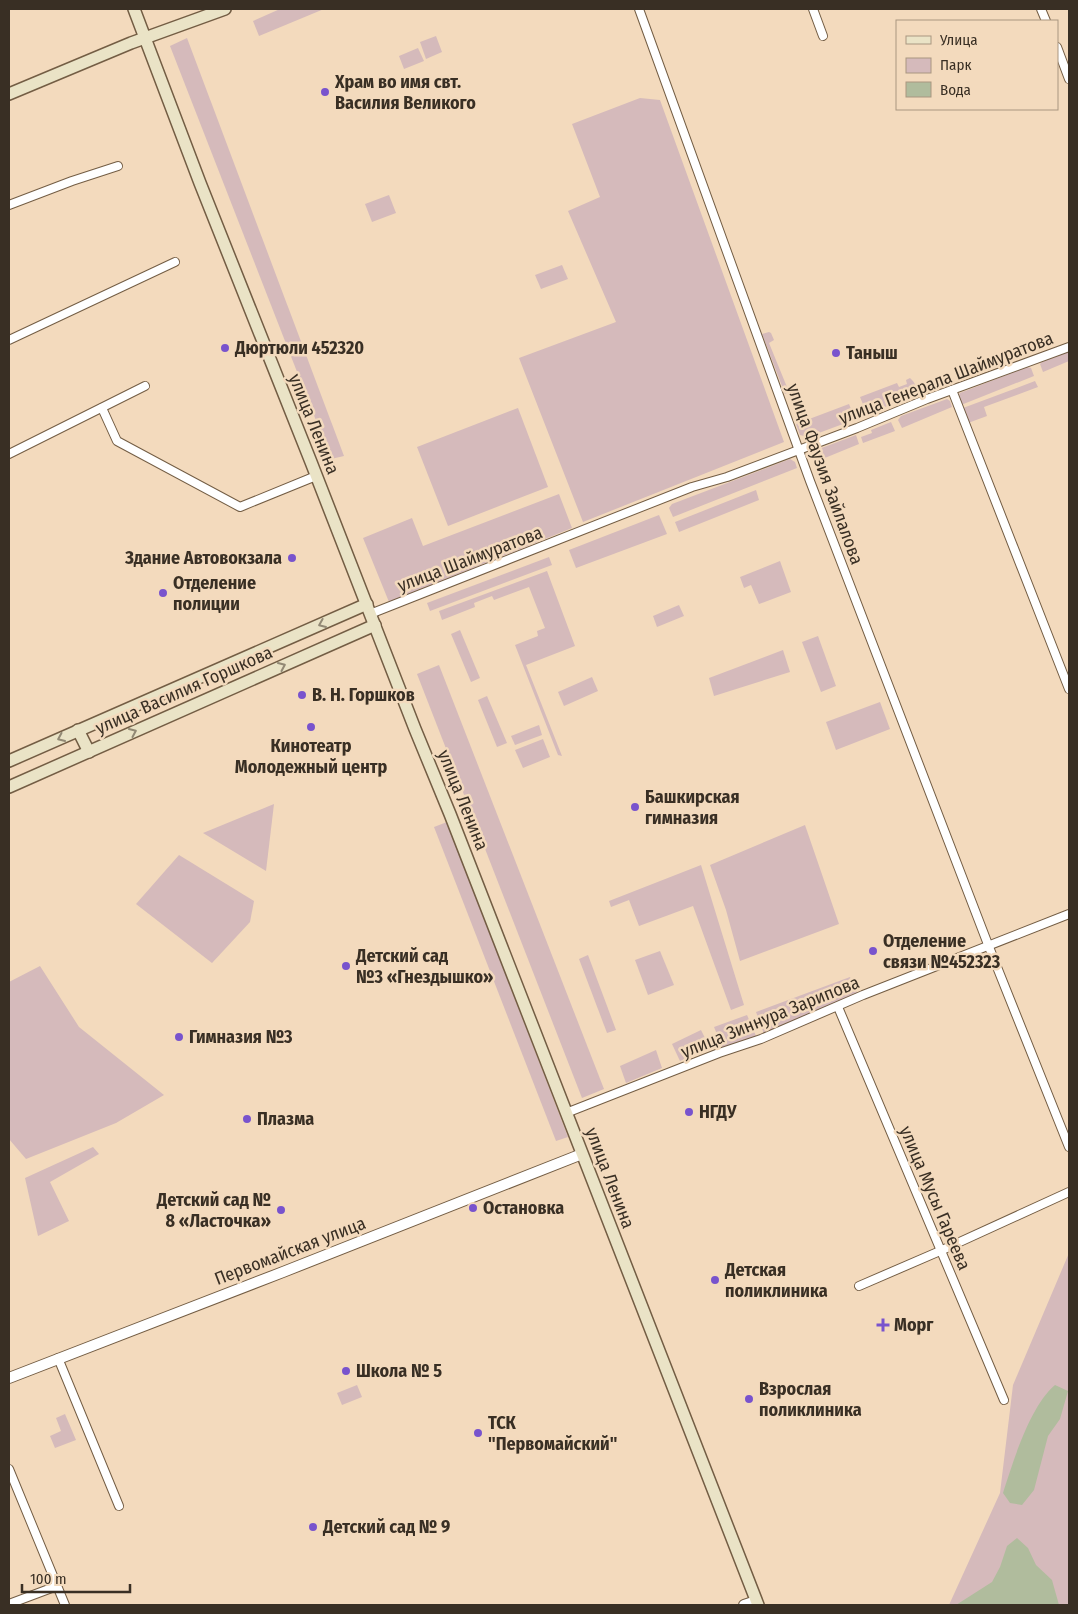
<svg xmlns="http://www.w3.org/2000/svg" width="1078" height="1614" font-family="'Fira Sans Condensed',sans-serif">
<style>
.green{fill:#d5babb}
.water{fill:#b0bc9d}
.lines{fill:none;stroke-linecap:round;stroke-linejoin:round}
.minor-casing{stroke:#735d44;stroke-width:10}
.tertiary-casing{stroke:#735d44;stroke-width:12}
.secondary-casing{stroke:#735d44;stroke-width:14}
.minor{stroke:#fff;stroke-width:8}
.tertiary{stroke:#fff;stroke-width:10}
.secondary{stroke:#eae3c6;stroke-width:11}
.oneway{stroke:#928975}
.poi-dot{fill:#7853cd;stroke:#f3dabd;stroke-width:2}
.labels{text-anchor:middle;stroke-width:5;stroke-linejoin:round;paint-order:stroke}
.poi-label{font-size:18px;font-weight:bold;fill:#392f24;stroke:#f3dabd;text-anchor:start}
.street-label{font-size:18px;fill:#392f24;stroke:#f3dabd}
</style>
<rect width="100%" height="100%" fill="#f3dabd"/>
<!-- green -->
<g class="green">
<polygon points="280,9 324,9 259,36 253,21"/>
<polygon points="436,36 442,52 426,59 420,42"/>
<polygon points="187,38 344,456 331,459 170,46"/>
<polygon points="418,48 424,61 404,69 399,56"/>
<polygon points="640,98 660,100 784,442 583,522 519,358 616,322 568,211 600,197 572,124"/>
<polygon points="389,195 396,213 372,222 365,204"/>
<polygon points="562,265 568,279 541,289 535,275"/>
<polygon points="769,332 771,333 774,340 769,343 789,392 785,394 762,334"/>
<polygon points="1069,351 1069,361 1043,372 1040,364 1042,362"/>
<polygon points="1027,367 1031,368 1034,376 961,405 958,397 960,393"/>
<path d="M 910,378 C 915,382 918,389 916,395 L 867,414 L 860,397 L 897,383 L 899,387 L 907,384 L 906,380 Z"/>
<polygon points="1035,381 1038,387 984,407 987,416 968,423 963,408"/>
<polygon points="947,399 950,401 952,407 902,428 898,420 901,416"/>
<polygon points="849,404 853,414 849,416 851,421 808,437 800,435 796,424"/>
<polygon points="518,408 548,487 448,526 417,447"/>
<polygon points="891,422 895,431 863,443 861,437 872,433 871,430"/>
<polygon points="856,435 859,444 815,462 811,452"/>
<polygon points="790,459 795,462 797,468 673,517 669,508 672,504"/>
<polygon points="756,490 759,500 679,532 675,522"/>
<polygon points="559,494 572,528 389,602 363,538 412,518 423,546"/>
<polygon points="659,515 667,534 576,568 569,550"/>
<polygon points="549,557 552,565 430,611 427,603"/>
<polygon points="780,561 791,592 759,604 751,585 744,588 740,577"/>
<polygon points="547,571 575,646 526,665 562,756 558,755 515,645 538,636 537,631 545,628 529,587 494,600 492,596 474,603 475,607 442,620 439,611"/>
<polygon points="679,605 684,616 657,627 653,616"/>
<polygon points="460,630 480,678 471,682 451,634"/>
<polygon points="818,636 836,686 821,692 802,642"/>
<polygon points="783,650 790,672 714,696 709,678"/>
<polygon points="439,665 604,1089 582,1098 417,674"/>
<polygon points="592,677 598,691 564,706 558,692"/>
<polygon points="487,696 507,743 497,747 478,700"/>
<polygon points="880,702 890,729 836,750 826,722"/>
<polygon points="539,725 542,735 515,745 511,736"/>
<polygon points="543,739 550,757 523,768 515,750"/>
<polygon points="274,804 266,871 203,833"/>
<polygon points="447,822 568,1137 556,1141 434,827"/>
<polygon points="805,825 839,924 740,961 726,910 710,865"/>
<polygon points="179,855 254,901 250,922 212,963 136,904"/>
<polygon points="701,865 744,1005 731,1010 693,906 639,926 629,900 611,907 609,901"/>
<polygon points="660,951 674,985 648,995 635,960"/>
<polygon points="588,955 616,1030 607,1033 579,959"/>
<polygon points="40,966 79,1027 164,1095 116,1123 26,1159 9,1139 9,982"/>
<polygon points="850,977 858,994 764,1034 756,1012"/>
<polygon points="747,1015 756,1036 723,1049 714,1027"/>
<polygon points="701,1030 710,1048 680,1061 672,1044"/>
<polygon points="656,1050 662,1068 626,1083 620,1066"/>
<polygon points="93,1147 99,1154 50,1182 69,1221 38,1236 25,1178"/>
<polygon points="1069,1253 1069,1605 949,1605 1000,1493 1013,1385"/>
<polygon points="357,1385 362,1397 342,1405 337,1393"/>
<polygon points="65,1414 76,1440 55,1448 50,1436 61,1431 56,1418"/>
</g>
<!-- water -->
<g class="water">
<path d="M 1055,1385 L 1068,1391 L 1060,1419 L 1048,1436 L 1034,1490 L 1022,1505 L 1010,1503 L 1003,1493 C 1013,1462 1030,1406 1055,1385 Z"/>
<polygon points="1017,1538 1028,1548 1036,1565 1052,1580 1059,1605 956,1605 992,1582 1000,1567 1007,1546"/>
</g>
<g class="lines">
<!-- minor casing -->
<g class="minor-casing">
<g id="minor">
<polyline points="639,9 810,481 989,947 1069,1147"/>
<polyline points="813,9 823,36"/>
<polyline points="1041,9 1046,21"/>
<polyline points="1057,47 1069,79"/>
<polyline points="9,205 72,181 118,166"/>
<polyline points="9,340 175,262"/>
<polyline points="952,390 1069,689"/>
<polyline points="102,408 117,441 240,507 316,476"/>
<polyline points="9,454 145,386"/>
<polyline points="370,614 692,487 727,477 857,428 927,399 1069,347"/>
<polyline points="838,1007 1004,1400"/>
<polyline points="566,1113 719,1053 761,1039 863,995 1069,914"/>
<polyline points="859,1286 940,1251 1069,1192"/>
<polyline points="58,1358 119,1506"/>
<polyline points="9,1469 65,1605"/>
<polyline points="9,1604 57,1586"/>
</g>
</g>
<!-- tertiary casing -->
<g class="tertiary-casing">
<g id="tertiary">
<polyline points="9,1378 283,1272 582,1154"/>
<polyline points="744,1605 756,1601"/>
</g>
</g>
<!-- secondary casing -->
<g class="secondary-casing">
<g id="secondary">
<polyline points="134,9 200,183 311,462 415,729 450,814 758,1605"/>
<polyline points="9,94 131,43 225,9"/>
<polyline points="78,730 89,752"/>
<polyline points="9,761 367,604"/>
<polyline points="9,787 375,625"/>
</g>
</g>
<!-- minor -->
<use href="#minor" class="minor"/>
<!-- tertiary -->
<use href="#tertiary" class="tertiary"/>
<!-- secondary -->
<use href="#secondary" class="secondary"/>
</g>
<!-- one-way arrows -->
<defs><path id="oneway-chevron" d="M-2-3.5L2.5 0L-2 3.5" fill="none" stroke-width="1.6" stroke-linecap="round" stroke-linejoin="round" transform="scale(1.25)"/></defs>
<g class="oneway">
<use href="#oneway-chevron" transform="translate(322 624) rotate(157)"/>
<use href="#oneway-chevron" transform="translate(282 666) rotate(-24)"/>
<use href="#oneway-chevron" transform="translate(133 732) rotate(-24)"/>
<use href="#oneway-chevron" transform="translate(61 738) rotate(156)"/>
</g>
<!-- markers -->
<g class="poi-dot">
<circle cx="325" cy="92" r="5"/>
<circle cx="225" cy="348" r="5"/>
<circle cx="836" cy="353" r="5"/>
<circle cx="292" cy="558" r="5"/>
<circle cx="163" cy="593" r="5"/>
<circle cx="302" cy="695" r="5"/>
<circle cx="311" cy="727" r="5"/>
<circle cx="635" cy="807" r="5"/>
<circle cx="873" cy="951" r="5"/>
<circle cx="346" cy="966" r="5"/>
<circle cx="179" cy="1037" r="5"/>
<circle cx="689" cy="1112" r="5"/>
<circle cx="247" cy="1119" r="5"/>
<circle cx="473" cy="1208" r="5"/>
<circle cx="281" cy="1210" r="5"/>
<circle cx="715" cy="1280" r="5"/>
<path d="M880.5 1317.5h5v5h5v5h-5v5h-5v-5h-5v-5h5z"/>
<circle cx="346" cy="1371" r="5"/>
<circle cx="749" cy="1399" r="5"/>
<circle cx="478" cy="1433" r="5"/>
<circle cx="313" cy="1527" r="5"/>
</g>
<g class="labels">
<!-- poi labels -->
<g class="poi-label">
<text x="335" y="88">Храм во имя свт.<tspan x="335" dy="21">Василия Великого</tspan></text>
<text x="235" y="354">Дюртюли 452320</text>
<text x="846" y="359">Таныш</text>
<text x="282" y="564" text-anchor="end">Здание Автовокзала</text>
<text x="173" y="589">Отделение<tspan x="173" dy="21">полиции</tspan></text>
<text x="312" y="701">В. Н. Горшков</text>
<text x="311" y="752" text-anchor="middle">Кинотеатр<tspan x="311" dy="21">Молодежный центр</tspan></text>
<text x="645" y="803">Башкирская<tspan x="645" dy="21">гимназия</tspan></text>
<text x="883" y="947">Отделение<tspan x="883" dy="21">связи №452323</tspan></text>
<text x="356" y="962">Детский сад<tspan x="356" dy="21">№3 «Гнездышко»</tspan></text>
<text x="189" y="1043">Гимназия №3</text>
<text x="699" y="1118">НГДУ</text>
<text x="257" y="1125">Плазма</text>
<text x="271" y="1206" text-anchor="end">Детский сад №<tspan x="271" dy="21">8 «Ласточка»</tspan></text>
<text x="483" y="1214">Остановка</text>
<text x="725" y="1276">Детская<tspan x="725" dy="21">поликлиника</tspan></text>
<text x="894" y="1331">Морг</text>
<text x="356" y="1377">Школа № 5</text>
<text x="759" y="1395">Взрослая<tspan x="759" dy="21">поликлиника</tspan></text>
<text x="488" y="1429">ТСК<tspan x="488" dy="21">"Первомайский"</tspan></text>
<text x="323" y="1533">Детский сад № 9</text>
</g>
<!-- street labels -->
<g class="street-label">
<text transform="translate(946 378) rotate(-21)" y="6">улица Генерала Шаймуратова</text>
<text transform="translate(314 424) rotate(68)" y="6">улица Ленина</text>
<text transform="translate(825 474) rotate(70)" y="6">улица Фаузия Зайлалова</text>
<text transform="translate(470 559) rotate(-21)" y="6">улица Шаймуратова</text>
<text transform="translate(184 690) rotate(-24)" y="6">улица Василия Горшкова</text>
<text transform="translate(463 800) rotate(68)" y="6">улица Ленина</text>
<text transform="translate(770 1017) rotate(-22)" y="6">улица Зиннура Зарипова</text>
<text transform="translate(610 1178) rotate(69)" y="6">улица Ленина</text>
<text transform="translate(935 1198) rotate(67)" y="6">улица Мусы Гареева</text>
<text transform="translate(290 1251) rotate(-21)" y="6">Первомайская улица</text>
</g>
</g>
<!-- border -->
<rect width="1078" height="1614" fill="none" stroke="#392f24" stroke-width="20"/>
<!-- legend -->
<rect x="896" y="20" width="162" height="90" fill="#f3dabd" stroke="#a99680"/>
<rect x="906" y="36" width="25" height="8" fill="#eae3c6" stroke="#a99680"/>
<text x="940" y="45" font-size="15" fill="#392f24">Улица</text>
<rect x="906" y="58" width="25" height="15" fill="#d5babb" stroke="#a99680"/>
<text x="940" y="70" font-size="15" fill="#392f24">Парк</text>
<rect x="906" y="82" width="25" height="15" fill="#b0bc9d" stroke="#a99680"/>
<text x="940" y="95" font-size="15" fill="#392f24">Вода</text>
<!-- scale -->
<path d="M22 1584v8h108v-8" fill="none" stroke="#392f24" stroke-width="2.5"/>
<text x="30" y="1584" font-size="15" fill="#392f24" stroke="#f3dabd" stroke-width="4" paint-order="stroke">100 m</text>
</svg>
